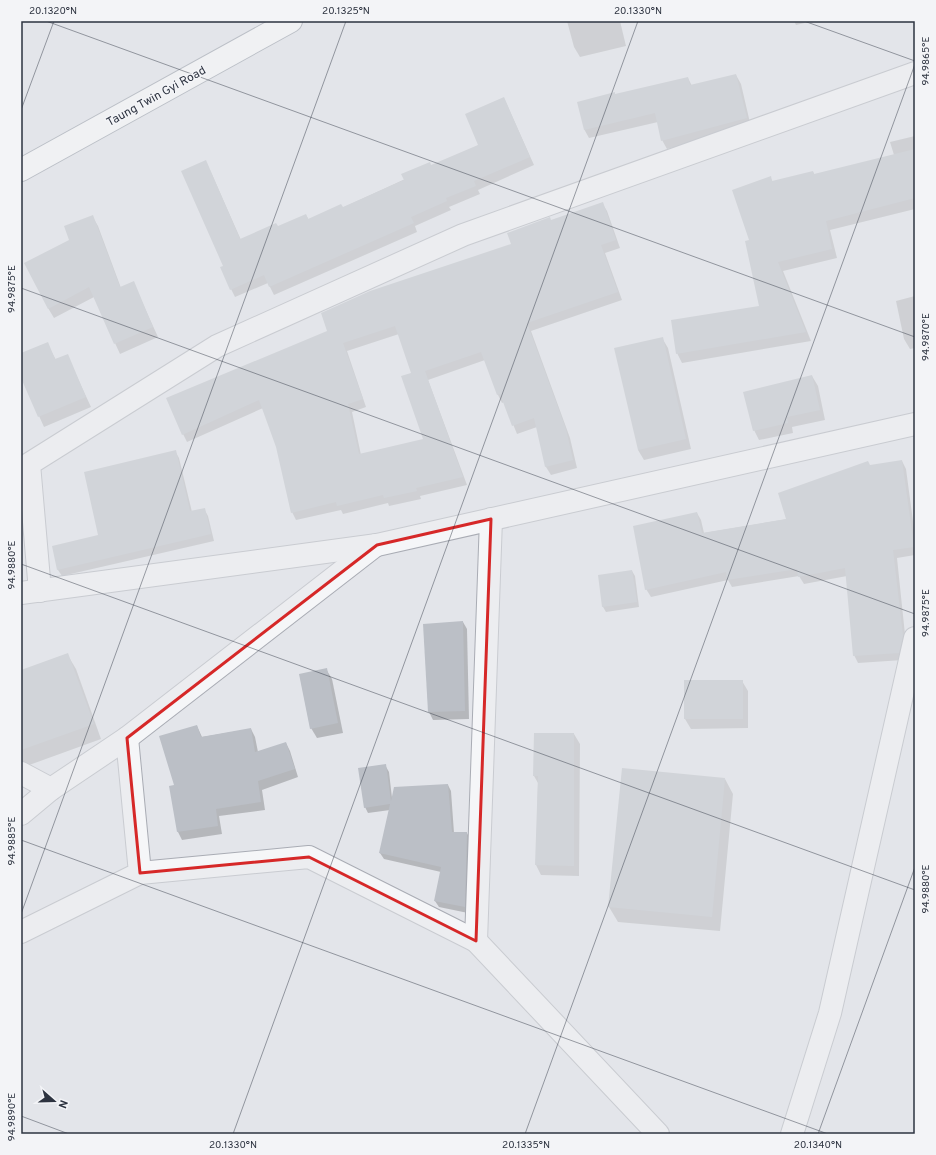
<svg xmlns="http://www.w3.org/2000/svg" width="936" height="1155" font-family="Overpass,sans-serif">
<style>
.shadow{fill:#0003;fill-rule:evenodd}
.building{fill:#bbbfc6;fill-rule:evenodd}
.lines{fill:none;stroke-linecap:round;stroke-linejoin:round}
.minor-casing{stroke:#a9acb4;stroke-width:24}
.trunk-casing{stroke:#8c939f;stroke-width:24}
.minor{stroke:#f5f6f8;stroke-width:22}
.trunk{stroke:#fff;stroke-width:22}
.marked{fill:none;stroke:#d62828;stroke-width:3;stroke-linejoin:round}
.ticks{fill:none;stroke:#2d3340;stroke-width:1;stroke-opacity:0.45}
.labels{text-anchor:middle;stroke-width:3;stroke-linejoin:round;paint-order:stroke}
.street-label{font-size:12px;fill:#2d3340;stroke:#f3f4f7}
.neatline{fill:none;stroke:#2d3340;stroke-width:1.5}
.ticks-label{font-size:10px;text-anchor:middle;fill:#2d3340}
</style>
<rect width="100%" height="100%" fill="#e3e5ea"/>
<!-- shadow -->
<g class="shadow">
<polygon points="567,21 620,21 626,46 580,57 574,47"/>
<polygon points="794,21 813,21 796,25"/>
<polygon points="736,75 741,84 751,127 667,149 662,140 658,122 589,138 584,129 615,95 688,78 692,86"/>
<polygon points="504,98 534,165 478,190 480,194 449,207 451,210 415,226 417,232 274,295 268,283 235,297 231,289 224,266 210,170 241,240 278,228 306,215 309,220 342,208 479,145"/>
<polygon points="915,136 915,209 830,230 837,258 783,271 811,341 682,363 677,353 760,307 750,241 770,177 773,182 813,172 815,175 894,155 890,142"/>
<path d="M 602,203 L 607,211 L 620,248 L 605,253 L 622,300 L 531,331 L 570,438 L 577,468 L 551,475 L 546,467 L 537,427 L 517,434 L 504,402 L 502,403 L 498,395 L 485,360 L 428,380 L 467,485 L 420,496 L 421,499 L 389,506 L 388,503 L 343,514 L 341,510 L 296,520 L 292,512 L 277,446 L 263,408 L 187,442 L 183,434 L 329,332 L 512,245 L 551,221 ZM 399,334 L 412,373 L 424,440 L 361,455 L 352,412 L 366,407 L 347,351 Z"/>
<polygon points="92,216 98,226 121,288 133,282 158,337 120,354 94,297 54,318 48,308 70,240"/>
<polygon points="915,296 915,348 910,349 904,339 896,301"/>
<polygon points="662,338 668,348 691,449 644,460 638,450"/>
<polygon points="47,343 56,360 67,355 91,407 44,427 21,376 21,354"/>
<polygon points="812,376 818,386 825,420 792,427 793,433 759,440 754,430"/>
<polygon points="175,451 179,458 192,512 204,509 208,516 214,541 62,576 58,570 53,547 99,536"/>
<polygon points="902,461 906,469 915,536 915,555 897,558 906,644 903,660 858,663 854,655 847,576 804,584 799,576 732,587 728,580 651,597 646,589 697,513 701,520 704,533 788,519 870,466"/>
<polygon points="632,571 635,576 639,607 606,612 603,607 599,576"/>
<polygon points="463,622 467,629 469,719 433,720 429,712"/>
<polygon points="67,654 76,669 101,739 21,768 21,671"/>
<polygon points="326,669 332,679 343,733 317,738 311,728"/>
<polygon points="742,681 748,691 748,728 691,729 685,719"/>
<polygon points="197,726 202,737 251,729 255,737 258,752 286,743 290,751 298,777 262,790 265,810 219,816 222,834 182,840 178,832 170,786 175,786"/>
<polygon points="574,734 580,744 579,876 541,875 536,865 538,783 534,776"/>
<polygon points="385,765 389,772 392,798 448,785 451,791 454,833 467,833 470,839 468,913 439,907 435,901 441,872 384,859 380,853 390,810 368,813 365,807"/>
<polygon points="725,779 733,794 720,931 618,922 609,907"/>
</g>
<!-- building -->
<g class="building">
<polygon points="736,74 747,118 661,141 655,113 584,130 577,102 615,92 615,94 688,77 690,85"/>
<polygon points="504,97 530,157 474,181 476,186 446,198 447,201 411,217 414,223 269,287 264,275 230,290 220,267 223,266 181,171 206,160 240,239 276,223 278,226 306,214 308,219 341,204 343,207 404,180 401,174 430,162 431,165 478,145 465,114"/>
<polygon points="915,149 915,198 826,221 832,249 778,262 806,332 676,354 671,320 759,306 745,241 749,240 732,190 771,176 772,181 813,171 814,174"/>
<path d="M 603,202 L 616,240 L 601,245 L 618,292 L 527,323 L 566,429 L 573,460 L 545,467 L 534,418 L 512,426 L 500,394 L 497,395 L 481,352 L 425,371 L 463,477 L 416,488 L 417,491 L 384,498 L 383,495 L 337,506 L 336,502 L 291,513 L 276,447 L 259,400 L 182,435 L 166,398 L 327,331 L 321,313 L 370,291 L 511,244 L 507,233 L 550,217 L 551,220 ZM 395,326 L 411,373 L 401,376 L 423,439 L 359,454 L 348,404 L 363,399 L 343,343 Z"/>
<polygon points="93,215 120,287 134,281 153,327 114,344 89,287 48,309 24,263 69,240 64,226"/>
<polygon points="663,337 686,439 638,450 614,348"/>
<polygon points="48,342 55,359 68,354 86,397 38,417 21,378 21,353"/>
<polygon points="812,375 820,410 787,417 788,423 753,431 743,392"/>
<polygon points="176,450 190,511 205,508 211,534 57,570 52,546 98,535 84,472"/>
<polygon points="902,460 914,547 893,550 903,636 899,653 853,656 845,568 798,577 797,569 727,580 726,572 645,590 633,526 697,512 702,533 786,519 778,493 868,461 870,465"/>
<polygon points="632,570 637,602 602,607 598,575"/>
<polygon points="463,621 465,711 428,712 423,624"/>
<polygon points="68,653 94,724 21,750 21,670"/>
<polygon points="327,668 338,723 310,729 299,674"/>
<rect x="684" y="680" width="59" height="39"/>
<polygon points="197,725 201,737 251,728 255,752 286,742 295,769 258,781 261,802 216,809 218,826 177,832 169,786 174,785 159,736"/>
<polygon points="534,733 574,733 574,866 535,865 538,776 533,776"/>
<polygon points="386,764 391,801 394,787 448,784 452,832 467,832 465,907 434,901 441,867 379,853 390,804 364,808 358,768"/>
<polygon points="622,768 725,778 712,917 608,907"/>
</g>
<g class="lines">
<!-- minor casing -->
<g class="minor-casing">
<g id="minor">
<polyline points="40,591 29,464 217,346 463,235 915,73"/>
<polyline points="21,593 377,545 915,424"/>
<polyline points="21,773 51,789"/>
<polyline points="21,814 51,789 127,738 376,545"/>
<polyline points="140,873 309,857 476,941 658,1134"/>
<polyline points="21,932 140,873 127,738"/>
<polyline points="476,941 491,519"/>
<polyline points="792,1134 830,1013 915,638"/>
</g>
</g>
<!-- trunk casing -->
<g class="trunk-casing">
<polyline id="trunk" points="21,170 291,21"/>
</g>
<!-- minor -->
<use href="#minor" class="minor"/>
<!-- trunk -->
<use href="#trunk" class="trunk"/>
</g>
<!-- marked area -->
<path d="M0 0H936V1155H0ZM 491,519 L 476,941 L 309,857 L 140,873 L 127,738 L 377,545 Z" fill="#e3e5ea" fill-opacity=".55" fill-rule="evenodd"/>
<path class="marked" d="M 491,519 L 476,941 L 309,857 L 140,873 L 127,738 L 377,545 Z"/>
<!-- ticks -->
<path class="ticks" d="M 46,21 L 915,337M 804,21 L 915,61M 21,110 L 54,21M 21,288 L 915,614M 21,564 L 915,890M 21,840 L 828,1134M 21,914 L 346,21M 21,1116 L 69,1134M 233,1134 L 638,21M 525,1134 L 915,64M 818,1134 L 915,867"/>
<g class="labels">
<!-- street labels -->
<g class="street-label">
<text transform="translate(156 96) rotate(-29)" y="4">Taung Twin Gyi Road</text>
</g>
</g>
<!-- border -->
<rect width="936" height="1155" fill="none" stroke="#f3f4f7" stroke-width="44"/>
<!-- north arrow -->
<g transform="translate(54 1101) rotate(110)" stroke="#f3f4f7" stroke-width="3" paint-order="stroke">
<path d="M0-3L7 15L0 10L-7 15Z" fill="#2d3340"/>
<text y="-6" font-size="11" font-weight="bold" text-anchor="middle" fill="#2d3340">N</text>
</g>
<rect x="22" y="22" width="892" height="1111" class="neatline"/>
<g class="ticks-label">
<text x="53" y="14">20.1320°N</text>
<text x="346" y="14">20.1325°N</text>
<text x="638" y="14">20.1330°N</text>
<text transform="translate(925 61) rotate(-90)" y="4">94.9865°E</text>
<text transform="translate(11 289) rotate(-90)" y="4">94.9875°E</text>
<text transform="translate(925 337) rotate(-90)" y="4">94.9870°E</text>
<text transform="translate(11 565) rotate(-90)" y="4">94.9880°E</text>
<text transform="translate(925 613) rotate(-90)" y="4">94.9875°E</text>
<text transform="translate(11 841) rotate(-90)" y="4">94.9885°E</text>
<text transform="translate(925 889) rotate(-90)" y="4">94.9880°E</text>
<text transform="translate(11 1117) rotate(-90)" y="4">94.9890°E</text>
<text x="233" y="1148">20.1330°N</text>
<text x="526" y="1148">20.1335°N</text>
<text x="818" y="1148">20.1340°N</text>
</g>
</svg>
